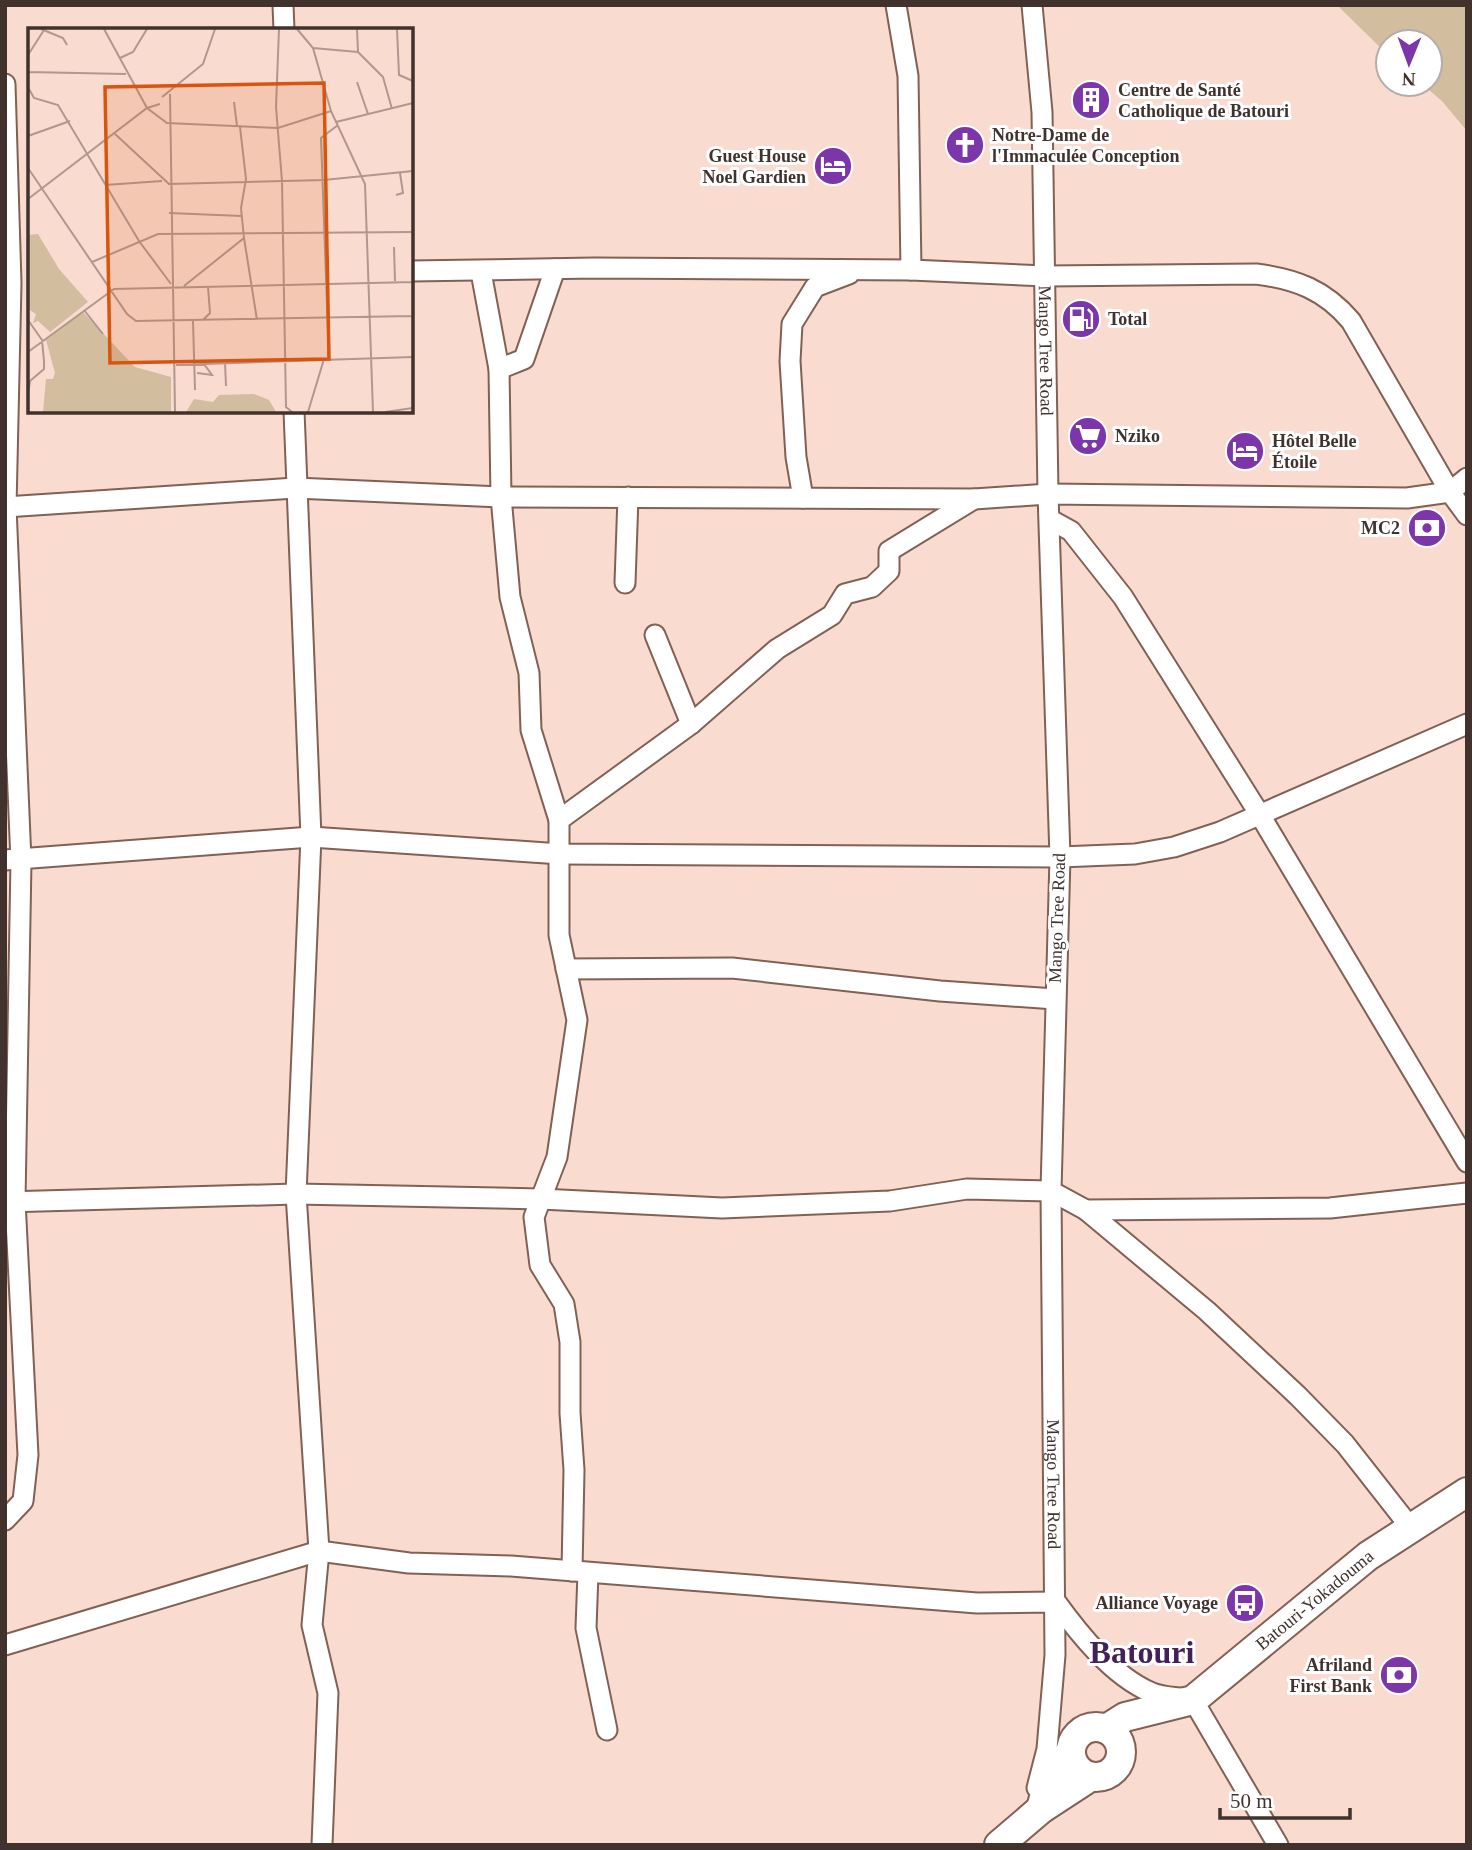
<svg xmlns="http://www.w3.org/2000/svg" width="1472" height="1850" font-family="'Times New Roman',serif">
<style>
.green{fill:#d2bd9e}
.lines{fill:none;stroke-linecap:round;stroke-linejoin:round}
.minor-casing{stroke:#826054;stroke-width:23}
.highway-casing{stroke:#826054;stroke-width:32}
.minor{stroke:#fff;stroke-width:19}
.highway{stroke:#fff;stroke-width:28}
.labels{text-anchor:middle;stroke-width:6;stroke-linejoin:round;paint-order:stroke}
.poi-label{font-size:18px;font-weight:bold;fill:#41322d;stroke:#fff;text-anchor:start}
.street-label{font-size:18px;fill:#41322d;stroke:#fff}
.town-label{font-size:32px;font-weight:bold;fill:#422158;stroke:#fff}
.inset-road{fill:none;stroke:#b0978f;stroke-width:2}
.view{fill:#d7550f;fill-opacity:0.15;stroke:#d7550f;stroke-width:3.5}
.inset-edge{fill:none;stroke:#41322d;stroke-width:3.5}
</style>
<rect width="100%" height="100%" fill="#fadbd0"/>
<!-- green -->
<polygon class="green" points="1337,5 1467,5 1467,131 1442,101 1422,84 1430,84 1430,42 1388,42 1388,55"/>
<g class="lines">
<!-- minor casing -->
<g class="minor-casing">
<g id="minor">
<polyline points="283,5 284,30"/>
<polyline points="896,5 908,76 911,270"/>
<path id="s1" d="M 1032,5 L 1042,112 L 1048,494 L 1060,857 L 1051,1191 L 1055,1655 L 1047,1749 L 1037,1788"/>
<polyline points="5,84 11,283 6,507 21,861 15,1201 28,1455 23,1501 5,1520"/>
<path d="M 411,271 L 594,268 L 911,270 L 1046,276 L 1256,274 C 1296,279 1325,290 1351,321 L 1450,492 L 1467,515"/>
<polyline points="481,272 499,369 501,497 510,597 529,673 531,730 559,820"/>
<polyline points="499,369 524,359 555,269"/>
<polyline points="294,411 311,837 296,1194 319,1551 312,1625 328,1693 322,1845"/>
<polyline points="803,498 796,457 790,361 792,324 815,287 849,274"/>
<polyline points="5,507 295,488 501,497 974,499 1048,494 1407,498 1450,492 1467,478"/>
<polyline points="1051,520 1071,531 1123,597 1260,815 1467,1162"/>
<polyline points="625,583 628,497"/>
<polyline points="655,635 691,724"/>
<polyline points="5,860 311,837 561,854 1060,857 1135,854 1174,847 1220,832 1467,724"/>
<polyline points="566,969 732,968 940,991 1055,999"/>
<polyline points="5,1202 296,1194 541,1199 722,1208 890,1201 967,1189 1051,1191 1086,1210 1207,1311 1298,1396 1345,1444 1411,1528"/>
<polyline points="1086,1210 1330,1208 1467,1193"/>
<polyline points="572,1571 574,1470 570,1413 570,1342 564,1304 540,1265 534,1217 557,1157 577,1020 559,935 559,820 691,724 777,649 832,615 845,594 872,587 889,571 889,551 974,499"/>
<polyline points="588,1573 586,1628 607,1730"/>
<path d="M 5,1645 L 319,1551 L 409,1563 L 511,1566 L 977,1603 L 1056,1602 C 1080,1635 1112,1675 1150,1692 C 1162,1698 1179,1697 1193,1700 L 1278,1845"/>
</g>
</g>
<!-- highway casing -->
<g class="highway-casing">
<g id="highway">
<circle cx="1096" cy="1752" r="25"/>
<path id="s2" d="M 1106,1729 L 1125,1717 L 1193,1700 L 1368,1556 L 1467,1492"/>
<polyline points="1041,1809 1049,1778 1071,1751"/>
<polyline points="999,1845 1041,1809 1090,1777"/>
</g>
</g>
<!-- minor -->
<use href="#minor" class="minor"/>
<!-- highway -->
<use href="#highway" class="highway"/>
</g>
<!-- icons -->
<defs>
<g id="building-disc" transform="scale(2.0125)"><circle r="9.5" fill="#7c36a9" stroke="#fff"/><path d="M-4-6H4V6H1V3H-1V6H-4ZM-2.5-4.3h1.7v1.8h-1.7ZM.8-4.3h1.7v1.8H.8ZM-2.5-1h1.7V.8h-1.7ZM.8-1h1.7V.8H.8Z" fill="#fff"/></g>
<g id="church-disc" transform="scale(2.0125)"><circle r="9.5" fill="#7c36a9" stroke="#fff"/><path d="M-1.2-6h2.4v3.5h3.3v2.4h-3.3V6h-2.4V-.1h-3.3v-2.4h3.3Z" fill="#fff"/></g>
<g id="hotel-disc" transform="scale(2.0125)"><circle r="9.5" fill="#7c36a9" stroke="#fff"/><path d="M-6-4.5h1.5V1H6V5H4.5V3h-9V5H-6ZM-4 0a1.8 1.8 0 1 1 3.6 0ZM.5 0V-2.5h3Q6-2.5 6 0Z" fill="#fff"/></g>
<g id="fuel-disc" transform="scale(2.0125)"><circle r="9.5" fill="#7c36a9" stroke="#fff"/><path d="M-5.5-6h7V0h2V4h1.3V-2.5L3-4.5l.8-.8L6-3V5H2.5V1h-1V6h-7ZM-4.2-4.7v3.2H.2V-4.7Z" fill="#fff"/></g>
<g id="supermarket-disc" transform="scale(2.0125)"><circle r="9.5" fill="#7c36a9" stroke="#fff"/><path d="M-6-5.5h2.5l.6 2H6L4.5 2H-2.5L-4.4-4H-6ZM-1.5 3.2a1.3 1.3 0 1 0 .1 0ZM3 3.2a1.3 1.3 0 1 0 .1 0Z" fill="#fff"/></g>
<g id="bank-disc" transform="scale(2.0125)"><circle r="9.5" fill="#7c36a9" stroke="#fff"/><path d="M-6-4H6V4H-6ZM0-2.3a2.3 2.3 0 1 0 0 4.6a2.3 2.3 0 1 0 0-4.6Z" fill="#fff"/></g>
<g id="bus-disc" transform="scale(2.0125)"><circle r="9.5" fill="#7c36a9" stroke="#fff"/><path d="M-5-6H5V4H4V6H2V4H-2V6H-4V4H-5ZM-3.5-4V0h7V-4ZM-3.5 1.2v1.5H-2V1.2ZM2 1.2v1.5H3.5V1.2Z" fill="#fff"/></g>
</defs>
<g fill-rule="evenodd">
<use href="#building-disc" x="1091" y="100"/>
<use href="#church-disc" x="965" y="145"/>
<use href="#hotel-disc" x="833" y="166"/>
<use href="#fuel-disc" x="1081" y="319"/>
<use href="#supermarket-disc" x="1088" y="436"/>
<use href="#hotel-disc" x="1245" y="451"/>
<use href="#bank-disc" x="1427" y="528"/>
<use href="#bus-disc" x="1245" y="1603"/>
<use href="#bank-disc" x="1399" y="1675"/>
</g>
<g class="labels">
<!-- poi labels -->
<g class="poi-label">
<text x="1118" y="96">Centre de Santé<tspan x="1118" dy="21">Catholique de Batouri</tspan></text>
<text x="992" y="141">Notre-Dame de<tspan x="992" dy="21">l'Immaculée Conception</tspan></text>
<text x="806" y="162" text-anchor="end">Guest House<tspan x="806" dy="21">Noel Gardien</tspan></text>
<text x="1108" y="325">Total</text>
<text x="1115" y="442">Nziko</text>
<text x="1272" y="447">Hôtel Belle<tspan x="1272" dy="21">Étoile</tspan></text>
<text x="1400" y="534" text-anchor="end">MC2</text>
<text x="1218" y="1609" text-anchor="end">Alliance Voyage</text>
<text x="1372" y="1671" text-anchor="end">Afriland<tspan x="1372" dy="21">First Bank</tspan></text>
</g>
<!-- street labels -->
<g class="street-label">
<text dy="6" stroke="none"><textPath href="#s1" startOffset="346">Mango Tree Road</textPath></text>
<text transform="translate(1057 918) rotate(-88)" y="6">Mango Tree Road</text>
<text dy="6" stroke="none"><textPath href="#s1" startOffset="1480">Mango Tree Road</textPath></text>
<text dy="6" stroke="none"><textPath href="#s2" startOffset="250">Batouri-Yokadouma</textPath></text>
</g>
<!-- town labels -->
<g class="town-label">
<text x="1142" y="1663">Batouri</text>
</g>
</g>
<!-- overview -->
<g transform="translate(28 28)">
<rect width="385" height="385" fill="#fadbd0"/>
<path d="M 10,206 L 31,241 L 60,274 L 22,304 L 10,293 L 5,295 L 8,286 L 0,281 L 0,207 ZM 55,284 L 107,339 L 143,349 L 143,384 L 15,384 L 18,351 L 25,351 L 27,345 L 18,312 ZM 226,366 L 241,372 L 248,384 L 158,384 L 166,371 L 185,374 L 191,367 Z" fill="#d2bd9e"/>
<path class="inset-road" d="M 13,1 L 35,10 L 39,17M 76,1 L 119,80 L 139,95 L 250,100 L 303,83 L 337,156 L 345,384M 251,1 L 248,79 L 254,153 L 258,379 L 264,384M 269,1 L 285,20 L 303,83M 329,1 L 330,24 L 355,49 L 364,81M 369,1 L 371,47 L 385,53M 285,20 L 330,24M 0,27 L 16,2M 92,30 L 105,24 L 119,1M 0,36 L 0,80M 0,44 L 98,46M 329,54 L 340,86M 1,61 L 6,70 L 30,77 L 111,213 L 143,256M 142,66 L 147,384M 134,69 L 175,36 L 187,1M 206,74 L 209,98M 308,94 L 385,75M 87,106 L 141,156 L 296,152 L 385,143M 0,108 L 42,93M 0,140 L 99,286 L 108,293 L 385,288M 77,157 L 134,153M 368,167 L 375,165 L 372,145M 0,171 L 119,80 L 132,76M 141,185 L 214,188M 216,210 L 229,292M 366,219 L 367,253M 385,223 L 385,313M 64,234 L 130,206 L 385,204M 156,258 L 216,210 L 213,180 L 218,151 L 212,99M 56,282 L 75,306M 0,292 L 14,312 L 16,333 L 16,341 L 2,353 L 0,366M 175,292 L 182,285 L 180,259M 165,293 L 167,362M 0,324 L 86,261 L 385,254M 301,332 L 293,110 L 310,97M 197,335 L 198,358M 148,337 L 385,329M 169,345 L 184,347 L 176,336M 280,384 L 296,331M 357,384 L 385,380"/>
<path class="view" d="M 296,55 L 301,331 L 82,335 L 77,59 Z"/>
<rect width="385" height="385" class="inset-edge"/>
</g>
<!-- border -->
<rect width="1472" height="1850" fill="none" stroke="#41322d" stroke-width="14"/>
<!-- north arrow -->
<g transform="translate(1409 63) rotate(181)"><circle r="33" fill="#ffffff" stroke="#b3adab" stroke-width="2"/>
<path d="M0-5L12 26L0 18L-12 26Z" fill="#7c36a9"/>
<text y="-10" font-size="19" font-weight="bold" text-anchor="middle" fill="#41322d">N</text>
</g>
<!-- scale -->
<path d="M1220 1808v10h130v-10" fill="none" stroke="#41322d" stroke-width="3.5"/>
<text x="1230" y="1808" font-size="21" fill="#41322d" stroke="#ffffff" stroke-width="5" paint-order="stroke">50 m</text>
</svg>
